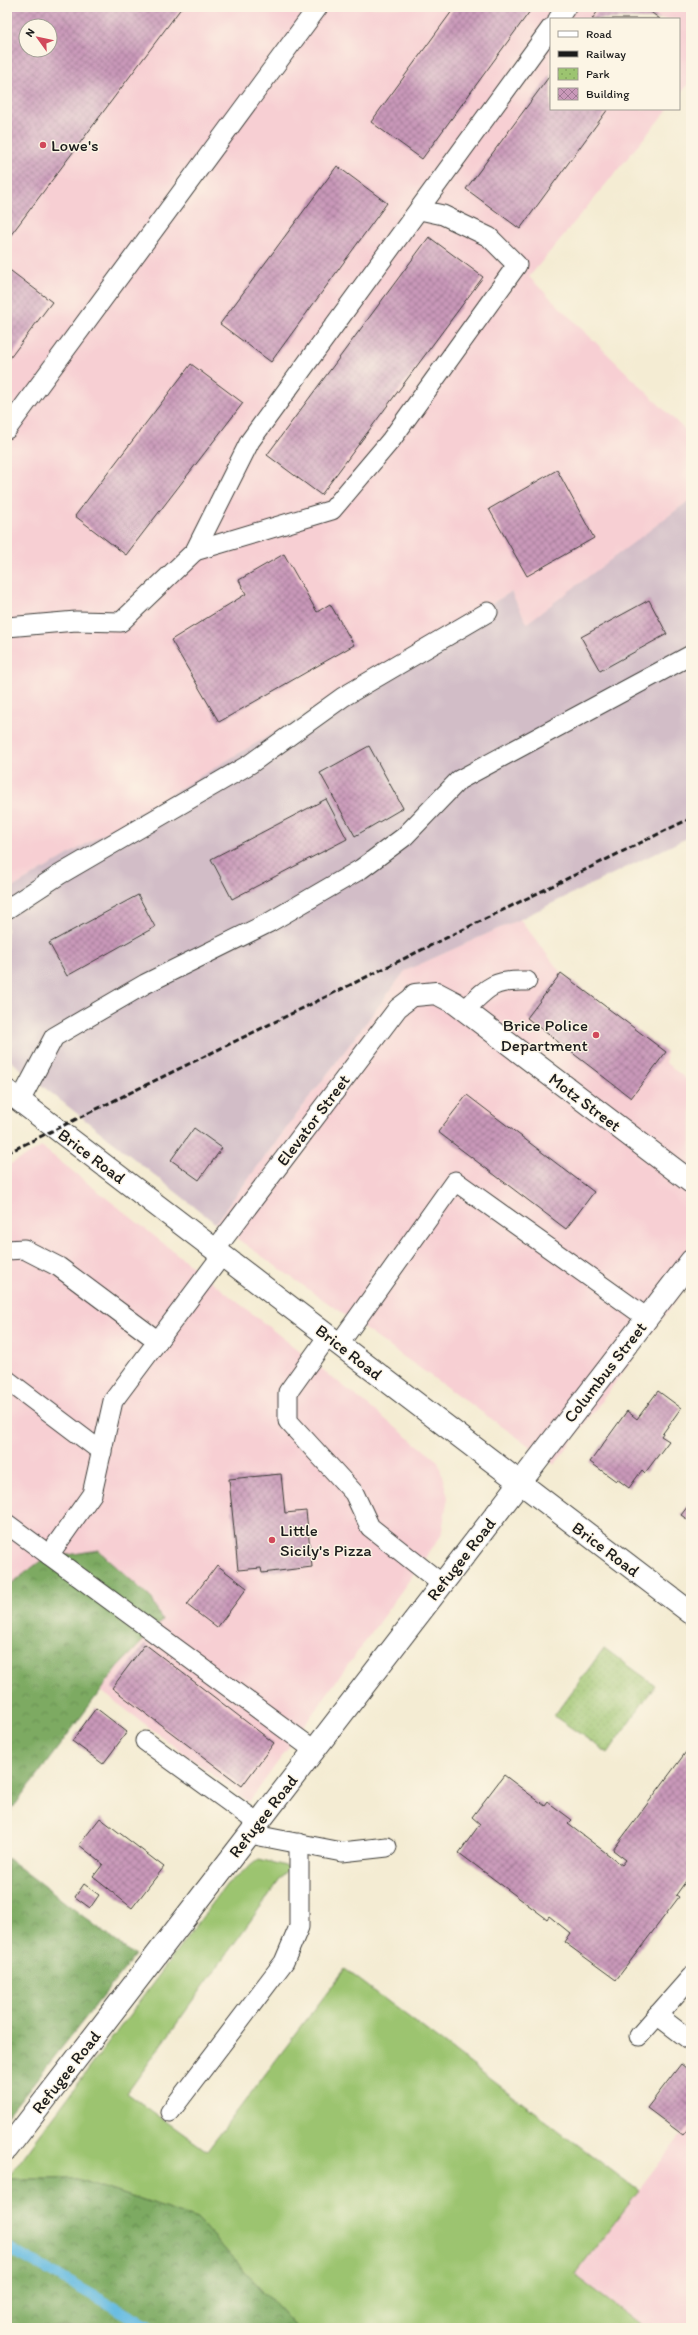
<svg xmlns="http://www.w3.org/2000/svg" width="698" height="2335" font-family="Itim,sans-serif">
<style>
.built{fill:#f7cfd3;fill-rule:evenodd}
.industrial{fill:#d2bdc7}
.green{fill:#9cc470;stroke:#5c7046}
.forest{fill:url(#forest-crowns);stroke:#4c633f}
.park{fill:url(#park-dots);stroke:#5c7046}
.lines{fill:none;stroke-linecap:round;stroke-linejoin:round}
.stream{stroke:#65bbe1;stroke-width:11}
.building{fill:url(#building-cross-hatch);fill-rule:evenodd}
.lane-casing{stroke:#3c3b37;stroke-width:21}
.street-casing{stroke:#3c3b37;stroke-width:24}
.secondary-casing{stroke:#3c3b37;stroke-width:24}
.lane{stroke:#fff;stroke-width:19}
.street{stroke:#fff;stroke-width:22}
.secondary{stroke:#fff;stroke-width:22}
.rail{stroke:#1c1c1c;stroke-width:3;stroke-dasharray:6 3;stroke-linecap:butt}
.poi-dot{fill:#d1495b;stroke:#fcf5e5;stroke-width:1.5}
.labels{text-anchor:middle;stroke-width:3;stroke-linejoin:round;paint-order:stroke}
.poi-label{font-size:17px;fill:#1c1c1c;stroke:#fcf5e5;text-anchor:start}
.street-label{font-size:17px;fill:#1c1c1c;stroke:#fcf5e5}
</style>
<defs>
<pattern id="forest-crowns" width="20" height="18" patternUnits="userSpaceOnUse"><rect width="20" height="18" fill="#7daa62"/><path d="M2 6a3 3 0 1 1 6 0M12 15a3 3 0 1 1 6 0" fill="none" stroke="#668a50"/></pattern>
<pattern id="park-dots" width="8" height="8" patternUnits="userSpaceOnUse"><rect width="8" height="8" fill="#9cc470"/><path d="M2 2h.1M6 6h.1" fill="none" stroke="#86a860" stroke-width="1.8" stroke-linecap="round"/></pattern>
<pattern id="building-cross-hatch" width="8" height="8" patternUnits="userSpaceOnUse"><rect width="8" height="8" fill="#c998b9"/><path d="M0 0l8 8M0 8l8-8" fill="none" stroke="#a27b96"/></pattern>
</defs>
<rect width="100%" height="100%" fill="#fcf5e5"/>
<filter id="ink" filterUnits="userSpaceOnUse"><feTurbulence type="fractalNoise" baseFrequency=".025" numOctaves="2"/><feDisplacementMap in="SourceGraphic" scale="8" xChannelSelector="R" yChannelSelector="G"/><feConvolveMatrix kernelMatrix="1 2 1 2 8 2 1 2 1" color-interpolation-filters="sRGB"/></filter>
<filter id="wash" filterUnits="userSpaceOnUse"><feTurbulence type="fractalNoise" baseFrequency=".012" numOctaves="4" result="noise"/><feDisplacementMap in="SourceGraphic" scale="16" xChannelSelector="R" yChannelSelector="G"/><feGaussianBlur stdDeviation="0.9" result="paint"/><feColorMatrix in="noise" values="0 0 0 0 0 0 0 0 0 0 0 0 0 0 0 0 0 1.4 0 .05"/><feComposite in="paint" operator="in"/></filter>
<g filter="url(#wash)">
<rect width="100%" height="100%" fill="#f4ecd3"/>
<!-- built -->
<g class="built">
<path d="M 7,7 L 691,8 L 691,81 L 679,95 L 679,19 L 551,19 L 551,109 L 668,109 L 529,277 L 691,436 L 691,499 L 527,624 L 511,592 L 7,891 ZM 26,26 L 50,26 L 50,50 L 26,50 Z"/>
<polygon points="520,919 561,973 666,1052 666,1063 691,1083 691,1280 555,1464 215,1223 405,971"/>
<polygon points="42,1147 438,1461 448,1497 441,1536 249,1802 101,1691 118,1667 152,1599 98,1550 43,1559 7,1587 7,1166"/>
<polygon points="691,2122 691,2328 645,2328 574,2275"/>
</g>
<!-- industrial -->
<polygon class="industrial" points="691,499 691,836 520,919 405,971 215,1223 7,1058 7,891 511,592 527,623"/>
<!-- green -->
<polygon class="green" points="259,1859 289,1867 127,2093 207,2151 345,1969 639,2191 574,2275 645,2328 297,2328 197,2219 78,2179 7,2179 227,1884"/>
<!-- forest -->
<g class="forest">
<polygon points="98,1550 152,1599 162,1621 118,1667 7,1816 7,1587 43,1559"/>
<polygon points="7,1858 135,1956 7,2116"/>
<polygon points="7,2179 78,2179 197,2219 297,2328 7,2328"/>
</g>
<!-- park -->
<polygon class="park" points="604,1648 655,1685 608,1753 554,1716"/>
<g class="lines">
<!-- stream -->
<polyline class="stream" points="7,2247 151,2328"/>
</g>
<g id="blocks">
<!-- building -->
<g class="building">
<path d="M 7,7 L 182,7 L 7,240 ZM 26,26 L 50,26 L 50,50 L 26,50 Z"/>
<polygon points="455,7 533,7 422,159 371,122"/>
<polygon points="601,7 644,7 660,19 592,19"/>
<polygon points="551,74 551,109 608,109 520,229 466,189"/>
<polygon points="337,166 387,203 271,362 220,324"/>
<polygon points="429,237 483,277 321,495 267,455"/>
<polygon points="7,268 52,302 7,362"/>
<polygon points="191,364 243,403 126,555 75,516"/>
<polygon points="557,470 594,538 527,576 489,509"/>
<polygon points="284,554 317,612 330,604 354,645 219,722 171,640 246,594 239,580"/>
<polygon points="649,600 667,634 600,671 581,637"/>
<polygon points="369,746 403,808 355,836 320,773"/>
<polygon points="326,799 347,839 232,899 211,859"/>
<polygon points="138,895 155,927 67,976 49,943"/>
<polygon points="561,973 666,1052 631,1098 527,1018"/>
<polygon points="467,1095 594,1192 566,1229 438,1132"/>
<polygon points="194,1128 222,1148 199,1180 171,1160"/>
<polygon points="658,1391 681,1408 661,1436 669,1441 645,1473 642,1470 629,1488 617,1479 616,1481 590,1462 627,1411 637,1419"/>
<polygon points="281,1474 285,1513 306,1511 312,1567 262,1573 261,1568 238,1570 229,1479"/>
<polygon points="691,1502 691,1522 681,1515"/>
<polygon points="217,1565 247,1588 217,1628 187,1605"/>
<polygon points="145,1644 274,1743 242,1786 112,1688"/>
<polygon points="96,1708 127,1732 103,1764 72,1741"/>
<polygon points="686,1752 691,1756 691,1874 676,1895 679,1897 616,1980 564,1942 570,1933 549,1916 547,1919 459,1853 480,1824 472,1817 504,1775 545,1806 548,1802 572,1820 568,1824 622,1865 626,1860 613,1850"/>
<polygon points="100,1818 164,1867 132,1908 93,1877 103,1864 79,1845"/>
<polygon points="84,1884 99,1895 90,1908 75,1897"/>
<polygon points="681,2064 691,2072 691,2125 683,2135 647,2108"/>
</g>
</g>
</g>
<g filter="url(#ink)">
<use href="#blocks" fill-opacity="0" stroke="#3c3b37" stroke-width="1"/>
<g class="lines">
<!-- lane casing -->
<g class="lane-casing">
<g id="lane">
<polyline points="558,19 566,7"/>
<polyline points="7,429 318,7"/>
<polyline points="195,551 332,510 391,440 517,265 489,237 443,215 420,210"/>
<polyline points="7,627 76,621 121,622 195,551 250,441 551,28"/>
<polyline points="7,909 59,875 250,764 343,697 488,612"/>
<path d="M 464,1011 C 488,987 492,980 527,981"/>
<polyline points="20,1101 54,1037 145,984 270,922 361,869 404,837 459,780 691,655"/>
<polyline points="7,1250 24,1249 59,1267 158,1341"/>
<polyline points="215,1250 398,1008 415,995"/>
<polyline points="328,1336 288,1392 288,1421 354,1493 370,1527 442,1584"/>
<polyline points="339,1344 455,1181 647,1318"/>
<polyline points="7,1380 102,1452"/>
<polyline points="7,1524 314,1750"/>
<polyline points="49,1555 92,1494 113,1401 222,1255"/>
<polyline points="145,1741 258,1823"/>
<polyline points="250,1834 342,1852 387,1847"/>
<polyline points="657,2015 691,2041"/>
<polyline points="639,2036 691,1977"/>
<polyline points="170,2112 284,1962 299,1927 299,1843"/>
</g>
</g>
<!-- street casing -->
<g class="street-casing">
<g id="street">
<polyline points="415,995 436,993 455,1003 691,1182"/>
<polyline points="520,1483 691,1261"/>
</g>
</g>
<!-- secondary casing -->
<g class="secondary-casing">
<g id="secondary">
<polyline points="7,1091 691,1613"/>
<polyline points="7,2149 520,1483"/>
</g>
</g>
<!-- lane -->
<use href="#lane" class="lane"/>
<!-- street -->
<use href="#street" class="street"/>
<!-- secondary -->
<use href="#secondary" class="secondary"/>
<!-- rail -->
<polyline class="rail" points="7,1153 691,818"/>
</g>
</g>
<!-- markers -->
<g class="poi-dot">
<circle cx="43" cy="145" r="4"/>
<circle cx="596" cy="1035" r="4"/>
<circle cx="272" cy="1540" r="4"/>
</g>
<g class="labels">
<!-- poi labels -->
<g class="poi-label">
<text x="51" y="151">Lowe's</text>
<text x="588" y="1031" text-anchor="end">Brice Police<tspan x="588" dy="20">Department</tspan></text>
<text x="280" y="1536">Little<tspan x="280" dy="20">Sicily's Pizza</tspan></text>
</g>
<!-- street labels -->
<g class="street-label">
<text transform="translate(585 1102) rotate(37)" y="6">Motz Street</text>
<text transform="translate(313 1120) rotate(-53)" y="6">Elevator Street</text>
<text transform="translate(92 1156) rotate(37)" y="6">Brice Road</text>
<text transform="translate(349 1352) rotate(38)" y="6">Brice Road</text>
<text transform="translate(605 1372) rotate(-52)" y="6">Columbus Street</text>
<text transform="translate(606 1549) rotate(37)" y="6">Brice Road</text>
<text transform="translate(461 1559) rotate(-52)" y="6">Refugee Road</text>
<text transform="translate(263 1816) rotate(-52)" y="6">Refugee Road</text>
<text transform="translate(66 2072) rotate(-52)" y="6">Refugee Road</text>
</g>
</g>
<!-- margin -->
<rect width="698" height="2335" fill="none" stroke="#fcf5e5" stroke-width="24"/>
<!-- legend -->
<rect x="550" y="18" width="130" height="92" fill="#fcf5e5" stroke="#a29e95"/>
<rect x="558" y="31" width="20" height="6" fill="#ffffff" stroke="#a29e95"/>
<text x="586" y="38" font-size="12" fill="#1c1c1c">Road</text>
<rect x="558" y="51" width="20" height="6" fill="#1c1c1c" stroke="#a29e95"/>
<text x="586" y="58" font-size="12" fill="#1c1c1c">Railway</text>
<rect x="558" y="68" width="20" height="12" fill="url(#park-dots)" stroke="#a29e95"/>
<text x="586" y="78" font-size="12" fill="#1c1c1c">Park</text>
<rect x="558" y="88" width="20" height="12" fill="url(#building-cross-hatch)" stroke="#a29e95"/>
<text x="586" y="98" font-size="12" fill="#1c1c1c">Building</text>
<!-- north arrow -->
<g transform="translate(38 38) rotate(303)"><circle r="19" fill="#fcf5e5" stroke="#a29e95"/>
<path d="M0-3L7 15L0 10L-7 15Z" fill="#d1495b"/>
<text y="-6" font-size="11" font-weight="bold" text-anchor="middle" fill="#1c1c1c">N</text>
</g>
</svg>
